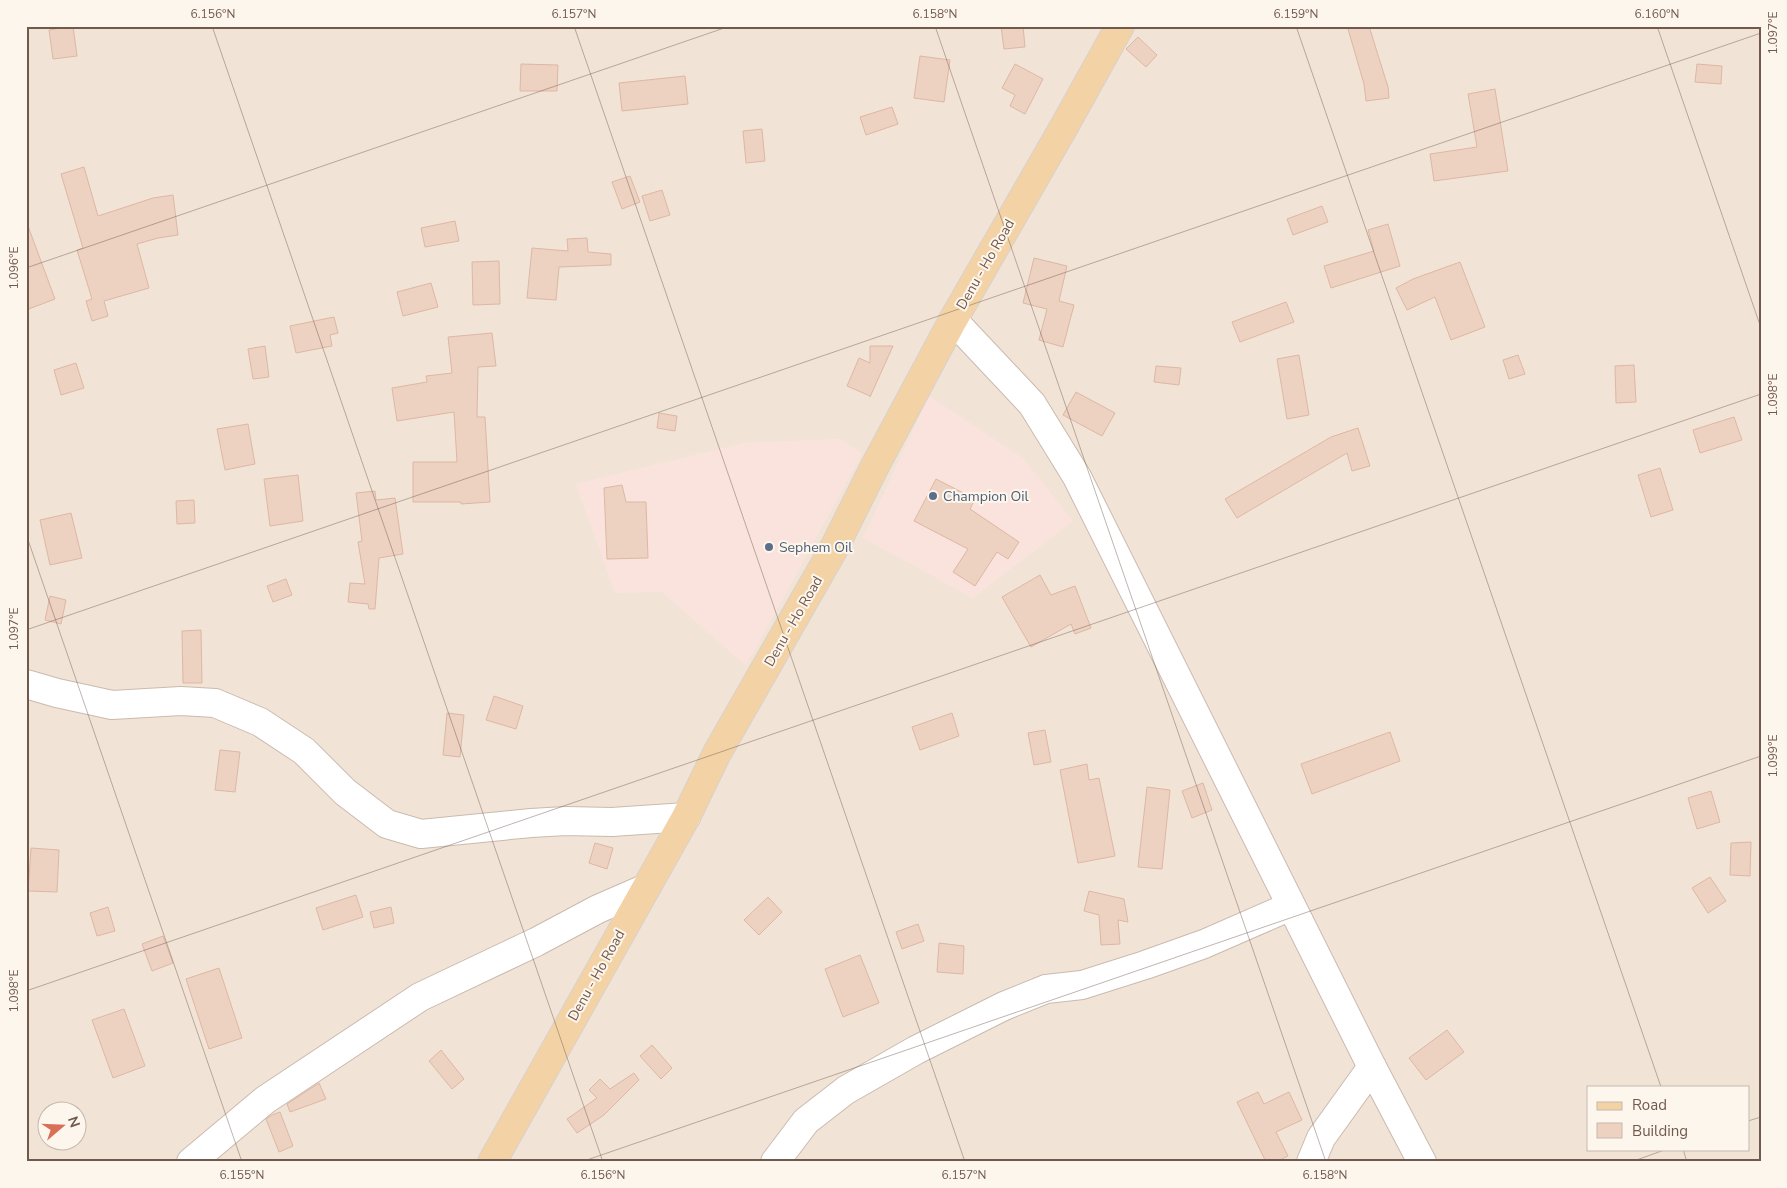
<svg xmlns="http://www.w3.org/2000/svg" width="1787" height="1188" font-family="'Nunito Sans',sans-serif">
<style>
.residential{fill:#f1e4d6;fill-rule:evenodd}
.commercial{fill:#fae3dc}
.building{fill:#edd1c1;stroke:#deb7a3}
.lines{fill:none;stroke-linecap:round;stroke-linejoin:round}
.minor-casing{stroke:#cbbaae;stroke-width:30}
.major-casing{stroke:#d8d1cd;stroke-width:30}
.minor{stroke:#fff;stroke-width:28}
.major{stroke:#f3d3a5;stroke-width:28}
.ticks{fill:none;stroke:#72594e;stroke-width:1;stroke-opacity:0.45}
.service-dot{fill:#5c6f8a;stroke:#fdf6ed;stroke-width:2}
.labels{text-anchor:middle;stroke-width:4;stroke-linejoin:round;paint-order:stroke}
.street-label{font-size:14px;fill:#72594e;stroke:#fdf6ed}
.service-label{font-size:14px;fill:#4e5e75;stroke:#fdf6ed;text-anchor:start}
.neatline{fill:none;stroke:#72594e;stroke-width:2}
.ticks-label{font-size:12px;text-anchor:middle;fill:#72594e}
</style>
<rect width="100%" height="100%" fill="#faf2e7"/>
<!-- residential -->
<path class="residential" d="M 26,26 L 1761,26 L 1761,1162 L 26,1162 ZM 1588,1087 L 1748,1087 L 1748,1149 L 1588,1149 ZM 48,1110 L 78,1110 L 78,1140 L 48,1140 Z"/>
<!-- commercial -->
<g class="commercial">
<polygon points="929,396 1023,458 1073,521 973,598 863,538"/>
<polygon points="840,439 862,454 746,666 662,592 615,593 576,484 744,443"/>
</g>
<!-- building -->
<g class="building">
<polygon points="73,26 77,56 53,59 49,30"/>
<polygon points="1001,26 1023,26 1025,47 1004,49"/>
<polygon points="1357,26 1369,26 1388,87 1389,98 1366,101 1364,84 1348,29"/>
<polygon points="1138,37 1157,55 1146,67 1126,49"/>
<polygon points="920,56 950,60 944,102 914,98"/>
<polygon points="521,64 558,65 557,91 520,91"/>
<polygon points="1015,64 1043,79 1025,114 1010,106 1015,95 1002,88"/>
<polygon points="1697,64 1722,66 1721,84 1695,82"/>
<polygon points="685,76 688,104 622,111 619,83"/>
<polygon points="1495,89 1508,171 1434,181 1430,154 1477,147 1468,94"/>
<polygon points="892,107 898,124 866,135 860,117"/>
<polygon points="762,129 765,161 746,163 743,131"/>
<polygon points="84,167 98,216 153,198 173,195 178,235 158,238 137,244 149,288 104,301 108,316 92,321 86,301 92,299 77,250 83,248 61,174"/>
<polygon points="630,176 640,202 622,209 612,182"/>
<polygon points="662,190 670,215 650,221 642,196"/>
<polygon points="1322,206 1328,222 1293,235 1287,219"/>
<polygon points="455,221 459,241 425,247 421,228"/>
<polygon points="1388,224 1400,266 1331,288 1324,266 1374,251 1368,230"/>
<polygon points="26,226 28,226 55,299 26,310"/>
<polygon points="587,238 588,252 611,254 611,265 559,267 556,300 527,298 532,248 568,251 567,239"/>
<polygon points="1034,258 1067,266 1059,301 1074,305 1063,347 1039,340 1047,309 1023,303"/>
<polygon points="499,261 500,304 473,305 472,262"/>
<polygon points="1460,262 1485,327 1451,340 1435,297 1407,310 1396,288 1413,279"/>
<polygon points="431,283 438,307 403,316 397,292"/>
<polygon points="1286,302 1294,322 1240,342 1232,322"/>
<polygon points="334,317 338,333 330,335 332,346 296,353 290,326"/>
<polygon points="492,333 496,366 478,367 477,417 485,417 490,502 461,504 461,502 413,502 413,462 457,462 454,412 397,421 392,388 427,382 426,376 452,373 448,337"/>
<polygon points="265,346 269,377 253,379 248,349"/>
<polygon points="870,346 893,346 870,397 870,396 847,386 859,358 870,363"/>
<polygon points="1299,355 1309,415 1287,419 1277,359"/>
<polygon points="1518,355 1525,374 1509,379 1503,360"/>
<polygon points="76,363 84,388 61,395 54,370"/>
<polygon points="1634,365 1636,402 1616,403 1615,366"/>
<polygon points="1156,366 1181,368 1179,385 1154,382"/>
<polygon points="1076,392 1115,413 1102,436 1063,415"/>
<polygon points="659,413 677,416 675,431 657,428"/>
<polygon points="1734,417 1742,440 1700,453 1693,430"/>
<polygon points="248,424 255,464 225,470 217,429"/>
<polygon points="1358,428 1370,466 1352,471 1347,453 1237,518 1225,499 1331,437"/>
<polygon points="1660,468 1673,510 1651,517 1638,475"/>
<polygon points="298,475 303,521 270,526 264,479"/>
<polygon points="936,479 975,499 970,509 1019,542 1008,559 997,552 975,586 953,572 968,549 914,521"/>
<polygon points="622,485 626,502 646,502 648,558 607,559 604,488"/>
<polygon points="375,491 376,500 395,498 403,554 379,558 375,609 369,609 368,604 348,602 350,583 365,584 358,542 362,541 356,493"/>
<polygon points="194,500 195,523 177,524 176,501"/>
<polygon points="71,513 82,558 50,565 40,520"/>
<polygon points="1040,575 1051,595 1075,586 1091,628 1075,634 1071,624 1031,647 1002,597"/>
<polygon points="286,579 292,595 273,602 267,586"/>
<polygon points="50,596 66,600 61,624 45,620"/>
<polygon points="201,630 202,683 183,683 182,631"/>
<polygon points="494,696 523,706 516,729 486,720"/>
<polygon points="447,713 464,715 460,757 443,755"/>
<polygon points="952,713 959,736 920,750 912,727"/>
<polygon points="1045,730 1051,762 1034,765 1028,733"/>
<polygon points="1390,732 1400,761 1312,794 1301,764"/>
<polygon points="220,750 240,752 235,792 215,790"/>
<polygon points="1087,764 1089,780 1099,778 1115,856 1078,863 1060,770"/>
<polygon points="1203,783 1212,810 1192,818 1182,791"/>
<polygon points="1147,787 1170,790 1162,869 1138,867"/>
<polygon points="1711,791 1720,822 1697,829 1688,798"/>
<polygon points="1751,842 1750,876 1730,875 1731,843"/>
<polygon points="595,843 613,848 607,869 589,863"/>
<polygon points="31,848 59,850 57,892 28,891"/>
<polygon points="1710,877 1726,901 1708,913 1692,888"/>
<polygon points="1089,891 1124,899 1128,922 1118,920 1120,944 1101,945 1099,915 1084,911"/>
<polygon points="356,895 363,917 323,930 316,908"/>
<polygon points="768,897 782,912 759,935 744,920"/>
<polygon points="108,907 115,931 97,936 90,913"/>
<polygon points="391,907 394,923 374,928 370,912"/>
<polygon points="918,924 924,941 902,949 896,932"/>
<polygon points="163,936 173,963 152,971 142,944"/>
<polygon points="939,943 964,946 963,974 937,972"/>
<polygon points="860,955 879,1003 843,1017 825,969"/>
<polygon points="219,968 242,1038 209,1049 186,979"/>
<polygon points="124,1009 145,1066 113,1078 92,1020"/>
<polygon points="1447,1030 1464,1052 1426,1080 1409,1058"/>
<polygon points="652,1045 672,1068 661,1079 640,1056"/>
<polygon points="441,1050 464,1079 452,1089 429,1061"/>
<polygon points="634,1073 639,1080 604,1115 577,1133 567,1119 597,1098 589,1090 600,1079 610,1089"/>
<polygon points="319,1083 326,1099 290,1112 287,1104"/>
<polygon points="1258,1092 1264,1104 1289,1092 1302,1120 1276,1132 1288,1156 1276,1162 1266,1162 1237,1102"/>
<polygon points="280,1112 293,1146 279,1152 266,1119 272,1115"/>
</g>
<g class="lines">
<!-- minor casing -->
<g class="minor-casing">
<g id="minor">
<polyline points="953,320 1032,404 1077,477 1372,1067 1422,1162"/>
<polyline points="26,684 57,693 112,705 181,701 215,703 260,722 304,751 345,792 387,824 421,834 531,823 566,821 612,822 686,817"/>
<polyline points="191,1162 265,1100 420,997 536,942 598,909 644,889"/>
<polyline points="775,1162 806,1121 846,1090 916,1050 1004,1006 1046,989 1082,985 1145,965 1204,944 1291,906"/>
<polyline points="1311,1162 1321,1138 1372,1067"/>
</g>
</g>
<!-- major casing -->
<g class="major-casing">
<polyline id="major" points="492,1162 686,817 717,753 833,550 876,464 953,320 1065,125 1120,26"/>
</g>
<!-- minor -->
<use href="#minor" class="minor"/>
<!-- major -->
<use href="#major" class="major"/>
</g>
<!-- ticks -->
<path class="ticks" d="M 212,26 L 603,1162M 574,26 L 965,1162M 935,26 L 1326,1162M 1296,26 L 1661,1087M 1657,26 L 1761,328M 26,268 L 730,26M 26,534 L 242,1162M 26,630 L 1761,33M 26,991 L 1761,394M 1748,1121 L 1761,1117M 1683,1149 L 1687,1162M 581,1162 L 1761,756M 1631,1162 L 1667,1149"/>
<!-- markers -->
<g class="service-dot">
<circle cx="933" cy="496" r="5"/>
<circle cx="769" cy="547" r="5"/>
</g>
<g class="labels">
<!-- street labels -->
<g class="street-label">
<text transform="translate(985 264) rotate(-60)" y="5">Denu - Ho Road</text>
<text transform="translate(793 621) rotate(-60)" y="5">Denu - Ho Road</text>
<text transform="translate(596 975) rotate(-61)" y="5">Denu - Ho Road</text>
</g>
<!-- service labels -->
<g class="service-label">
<text x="943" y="501">Champion Oil</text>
<text x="779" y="552">Sephem Oil</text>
</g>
</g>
<!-- border -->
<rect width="1787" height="1188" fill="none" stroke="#fdf6ed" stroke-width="55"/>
<!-- legend -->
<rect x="1587" y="1086" width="162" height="65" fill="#fdf6ed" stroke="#c5b7ad"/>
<rect x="1597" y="1102" width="25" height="8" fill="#f3d3a5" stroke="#c5b7ad"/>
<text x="1632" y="1110" font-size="15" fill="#72594e">Road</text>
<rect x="1597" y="1123" width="25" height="15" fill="#edd1c1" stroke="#c5b7ad"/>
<text x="1632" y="1136" font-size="15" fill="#72594e">Building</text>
<!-- north arrow -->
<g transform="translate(62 1126) rotate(71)"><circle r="24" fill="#fdf6ed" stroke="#c5b7ad"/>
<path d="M0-4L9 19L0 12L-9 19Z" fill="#d96f57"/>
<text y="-8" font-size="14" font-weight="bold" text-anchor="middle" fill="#72594e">N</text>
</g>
<rect x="28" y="28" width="1732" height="1132" class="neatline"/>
<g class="ticks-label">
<text x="213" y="18">6.156°N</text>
<text x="574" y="18">6.157°N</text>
<text x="935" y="18">6.158°N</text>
<text x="1296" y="18">6.159°N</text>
<text x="1657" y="18">6.160°N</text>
<text transform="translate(1773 33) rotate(-90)" y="4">1.097°E</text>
<text transform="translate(14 268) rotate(-90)" y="4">1.096°E</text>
<text transform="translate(1773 395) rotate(-90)" y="4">1.098°E</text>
<text transform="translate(14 629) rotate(-90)" y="4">1.097°E</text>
<text transform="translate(1773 756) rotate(-90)" y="4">1.099°E</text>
<text transform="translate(14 991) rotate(-90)" y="4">1.098°E</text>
<text x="242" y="1179">6.155°N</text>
<text x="603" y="1179">6.156°N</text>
<text x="964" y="1179">6.157°N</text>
<text x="1325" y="1179">6.158°N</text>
</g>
</svg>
